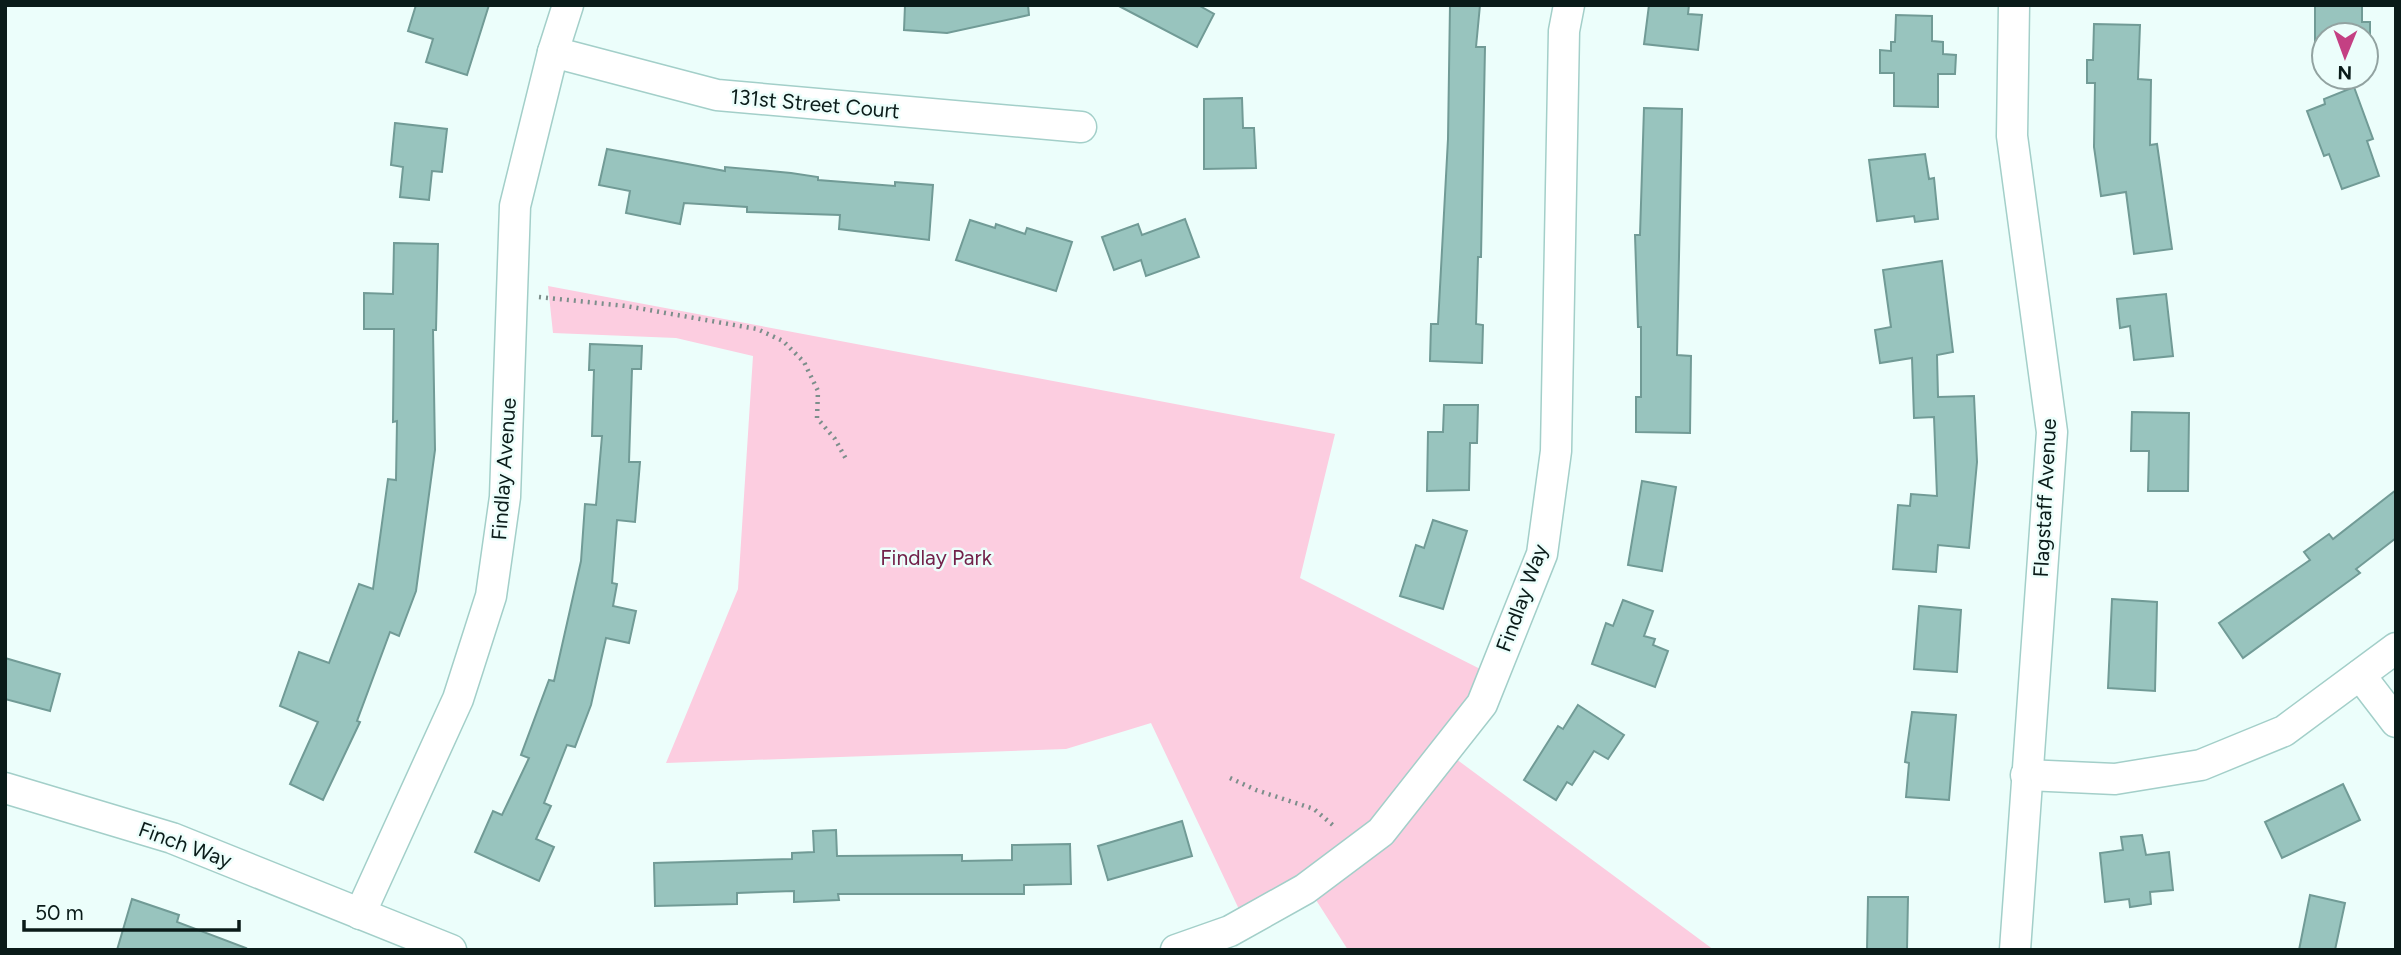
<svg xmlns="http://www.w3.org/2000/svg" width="2401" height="955" font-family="Figtree,sans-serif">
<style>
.green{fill:#fccde0}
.building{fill:#98c4be;stroke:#719b96;stroke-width:2}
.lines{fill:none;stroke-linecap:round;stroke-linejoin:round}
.minor-casing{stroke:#a3cfc9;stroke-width:33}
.path{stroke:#7c8e8b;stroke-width:4.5;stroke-dasharray:2 5;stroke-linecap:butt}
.minor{stroke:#fff;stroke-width:30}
.labels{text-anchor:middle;stroke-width:5;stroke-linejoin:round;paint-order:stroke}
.street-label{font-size:21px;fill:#0a1b19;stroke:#ecfefb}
.park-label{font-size:21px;fill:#72214a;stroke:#ecfefb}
</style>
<rect width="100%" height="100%" fill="#ecfefb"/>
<!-- green -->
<polygon class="green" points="548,286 1335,434 1300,578 1498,678 1448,753 1714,950 1348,950 1309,889 1245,922 1151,723 1066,749 666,763 738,589 753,356 676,338 553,333"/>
<!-- building -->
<g class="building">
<polygon points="416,5 489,5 467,75 426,62 433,39 408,31"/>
<polygon points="905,5 1028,5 1029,15 947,33 904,30"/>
<polygon points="1117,5 1198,5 1214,14 1197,47"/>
<polygon points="1450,5 1480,5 1476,47 1485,47 1481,257 1478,257 1476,324 1483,325 1482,363 1430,361 1431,324 1438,324 1448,139"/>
<polygon points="1649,5 1689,5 1688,14 1702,15 1698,50 1644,44"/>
<polygon points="2315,5 2362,5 2362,22 2370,22 2370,56 2366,56 2366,35 2324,35 2324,56 2315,56"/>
<polygon points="1896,15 1932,16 1932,41 1943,42 1943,54 1956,55 1955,74 1938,74 1938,107 1894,106 1894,73 1880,73 1880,50 1891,51 1891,42 1895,42"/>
<polygon points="2094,24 2140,25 2138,79 2151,80 2150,145 2157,144 2172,249 2134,254 2126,192 2101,196 2094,147 2095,83 2087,83 2087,60 2093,60"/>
<polygon points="2354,87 2373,139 2367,141 2379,176 2342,189 2329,154 2324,156 2307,111 2325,104 2324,99"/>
<polygon points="1242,98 1243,128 1254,128 1256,168 1204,169 1204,99"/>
<polygon points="1644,108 1682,109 1677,355 1691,356 1690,433 1636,432 1636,397 1641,397 1641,327 1638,327 1635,235 1640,235"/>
<polygon points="395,123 447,129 442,172 432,171 429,200 400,197 403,167 391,165"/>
<polygon points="607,149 725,171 725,167 791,173 818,177 818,180 895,186 895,182 933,185 929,240 839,229 840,215 747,212 747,207 684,203 680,224 626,213 630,191 599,185"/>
<polygon points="1925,154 1929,179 1934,178 1938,219 1915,222 1914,216 1877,221 1869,160"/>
<polygon points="1185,219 1199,257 1146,276 1141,260 1114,270 1102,237 1138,224 1142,235"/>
<polygon points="970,220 995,228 996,224 1025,234 1027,228 1072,242 1056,291 956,260"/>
<polygon points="394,243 438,244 436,330 433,330 435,450 416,591 399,636 390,632 357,721 360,722 323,800 290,784 318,722 280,706 299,652 329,663 359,584 373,589 388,479 396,480 397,421 393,422 394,329 364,329 364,293 393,294"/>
<polygon points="1942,261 1953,352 1937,355 1938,397 1974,396 1977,462 1969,548 1938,545 1936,572 1893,569 1898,505 1910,506 1911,494 1937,496 1934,417 1914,418 1912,358 1880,363 1875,330 1891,327 1883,270"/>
<polygon points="2166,294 2173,356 2134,360 2130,326 2120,328 2117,299"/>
<polygon points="590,344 642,346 641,369 632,369 629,462 640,462 635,522 617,520 612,583 617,584 613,606 636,611 629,643 606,638 591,705 575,747 567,745 544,803 551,806 536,839 554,847 539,881 475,852 493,811 502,815 529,758 521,755 549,680 554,681 581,561 585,504 596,505 602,436 592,436 594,370 589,370"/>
<polygon points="1444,405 1478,405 1477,443 1470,443 1469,490 1427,491 1428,432 1443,432"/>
<polygon points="2132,412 2189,413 2188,491 2148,491 2149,451 2131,451"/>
<polygon points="1642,481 1676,487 1662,571 1628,565"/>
<polygon points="2396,490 2396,538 2356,569 2360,573 2243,658 2219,623 2310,560 2304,552 2329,534 2333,539"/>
<polygon points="1433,520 1467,531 1443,609 1400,596 1416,545 1424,548"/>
<polygon points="2112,599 2157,602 2155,691 2108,688"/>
<polygon points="1623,600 1653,611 1644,636 1655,639 1653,645 1668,651 1655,687 1592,664 1606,623 1613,626"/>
<polygon points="1919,606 1961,610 1957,672 1914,669"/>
<polygon points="5,658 60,674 50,711 5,699"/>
<polygon points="1578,705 1624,735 1608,759 1594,751 1572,785 1567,782 1556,800 1524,780 1558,726 1563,729"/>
<polygon points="1912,712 1956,715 1949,800 1906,797 1909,763 1905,762"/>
<polygon points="2343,784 2360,820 2282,858 2265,822"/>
<polygon points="1182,821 1192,856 1108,880 1098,846"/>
<polygon points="836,830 837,856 962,855 962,861 1012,860 1012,845 1070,844 1071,884 1024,885 1024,894 838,894 839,900 794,902 794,891 737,893 737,904 655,906 654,863 792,859 792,853 814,852 813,831"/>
<polygon points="2142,835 2146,855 2169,852 2173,890 2150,892 2151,904 2130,907 2129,899 2105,902 2100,853 2123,850 2121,837"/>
<polygon points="2310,895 2345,903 2335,950 2299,950"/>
<polygon points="1868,897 1908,897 1907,950 1867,950"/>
<polygon points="132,899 179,915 177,922 246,948 245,950 117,950"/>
</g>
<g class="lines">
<!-- minor casing -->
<g class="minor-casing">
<g id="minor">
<polyline points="2014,5 2012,136 2052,432 2015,950"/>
<polyline points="553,52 717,95 1081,127"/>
<polyline points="2360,675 2396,722"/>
<polyline points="2026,775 2115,779 2201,765 2284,731 2396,648"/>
<polyline points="5,788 172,838 451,950"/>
<polyline points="360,914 458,699 491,596 505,497 515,206 553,52 568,5"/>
<polyline points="1176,950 1230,931 1305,889 1381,832 1482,704 1542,554 1556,451 1564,31 1569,5"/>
</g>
</g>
<!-- path -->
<g class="path">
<polyline points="539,297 626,306 757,329 783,341 804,362 818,391 817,418 835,439 846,459"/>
<polyline points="1230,778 1256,790 1314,809 1335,827"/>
</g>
<!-- minor -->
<use href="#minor" class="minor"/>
</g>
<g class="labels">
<!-- street labels -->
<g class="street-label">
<text transform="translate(815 104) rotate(5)" y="7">131st Street Court</text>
<text transform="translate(504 469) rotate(-86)" y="7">Findlay Avenue</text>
<text transform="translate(2045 498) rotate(-87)" y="7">Flagstaff Avenue</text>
<text transform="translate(1522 598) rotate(-70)" y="7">Findlay Way</text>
<text transform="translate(185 845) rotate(20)" y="7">Finch Way</text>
</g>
<!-- park labels -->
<g class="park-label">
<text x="936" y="565">Findlay Park</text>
</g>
</g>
<!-- border -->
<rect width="2401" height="955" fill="none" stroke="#0a1b19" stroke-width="14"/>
<!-- north arrow -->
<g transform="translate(2345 56) rotate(181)"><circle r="33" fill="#ecfefb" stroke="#92a3a1" stroke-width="2"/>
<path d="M0-5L12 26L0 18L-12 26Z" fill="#c44083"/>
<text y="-10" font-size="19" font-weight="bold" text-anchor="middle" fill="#0a1b19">N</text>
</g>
<!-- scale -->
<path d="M24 920v10h215v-10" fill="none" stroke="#0a1b19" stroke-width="3.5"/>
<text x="35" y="920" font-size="21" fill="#0a1b19" stroke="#ecfefb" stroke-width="5" paint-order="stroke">50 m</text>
</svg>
